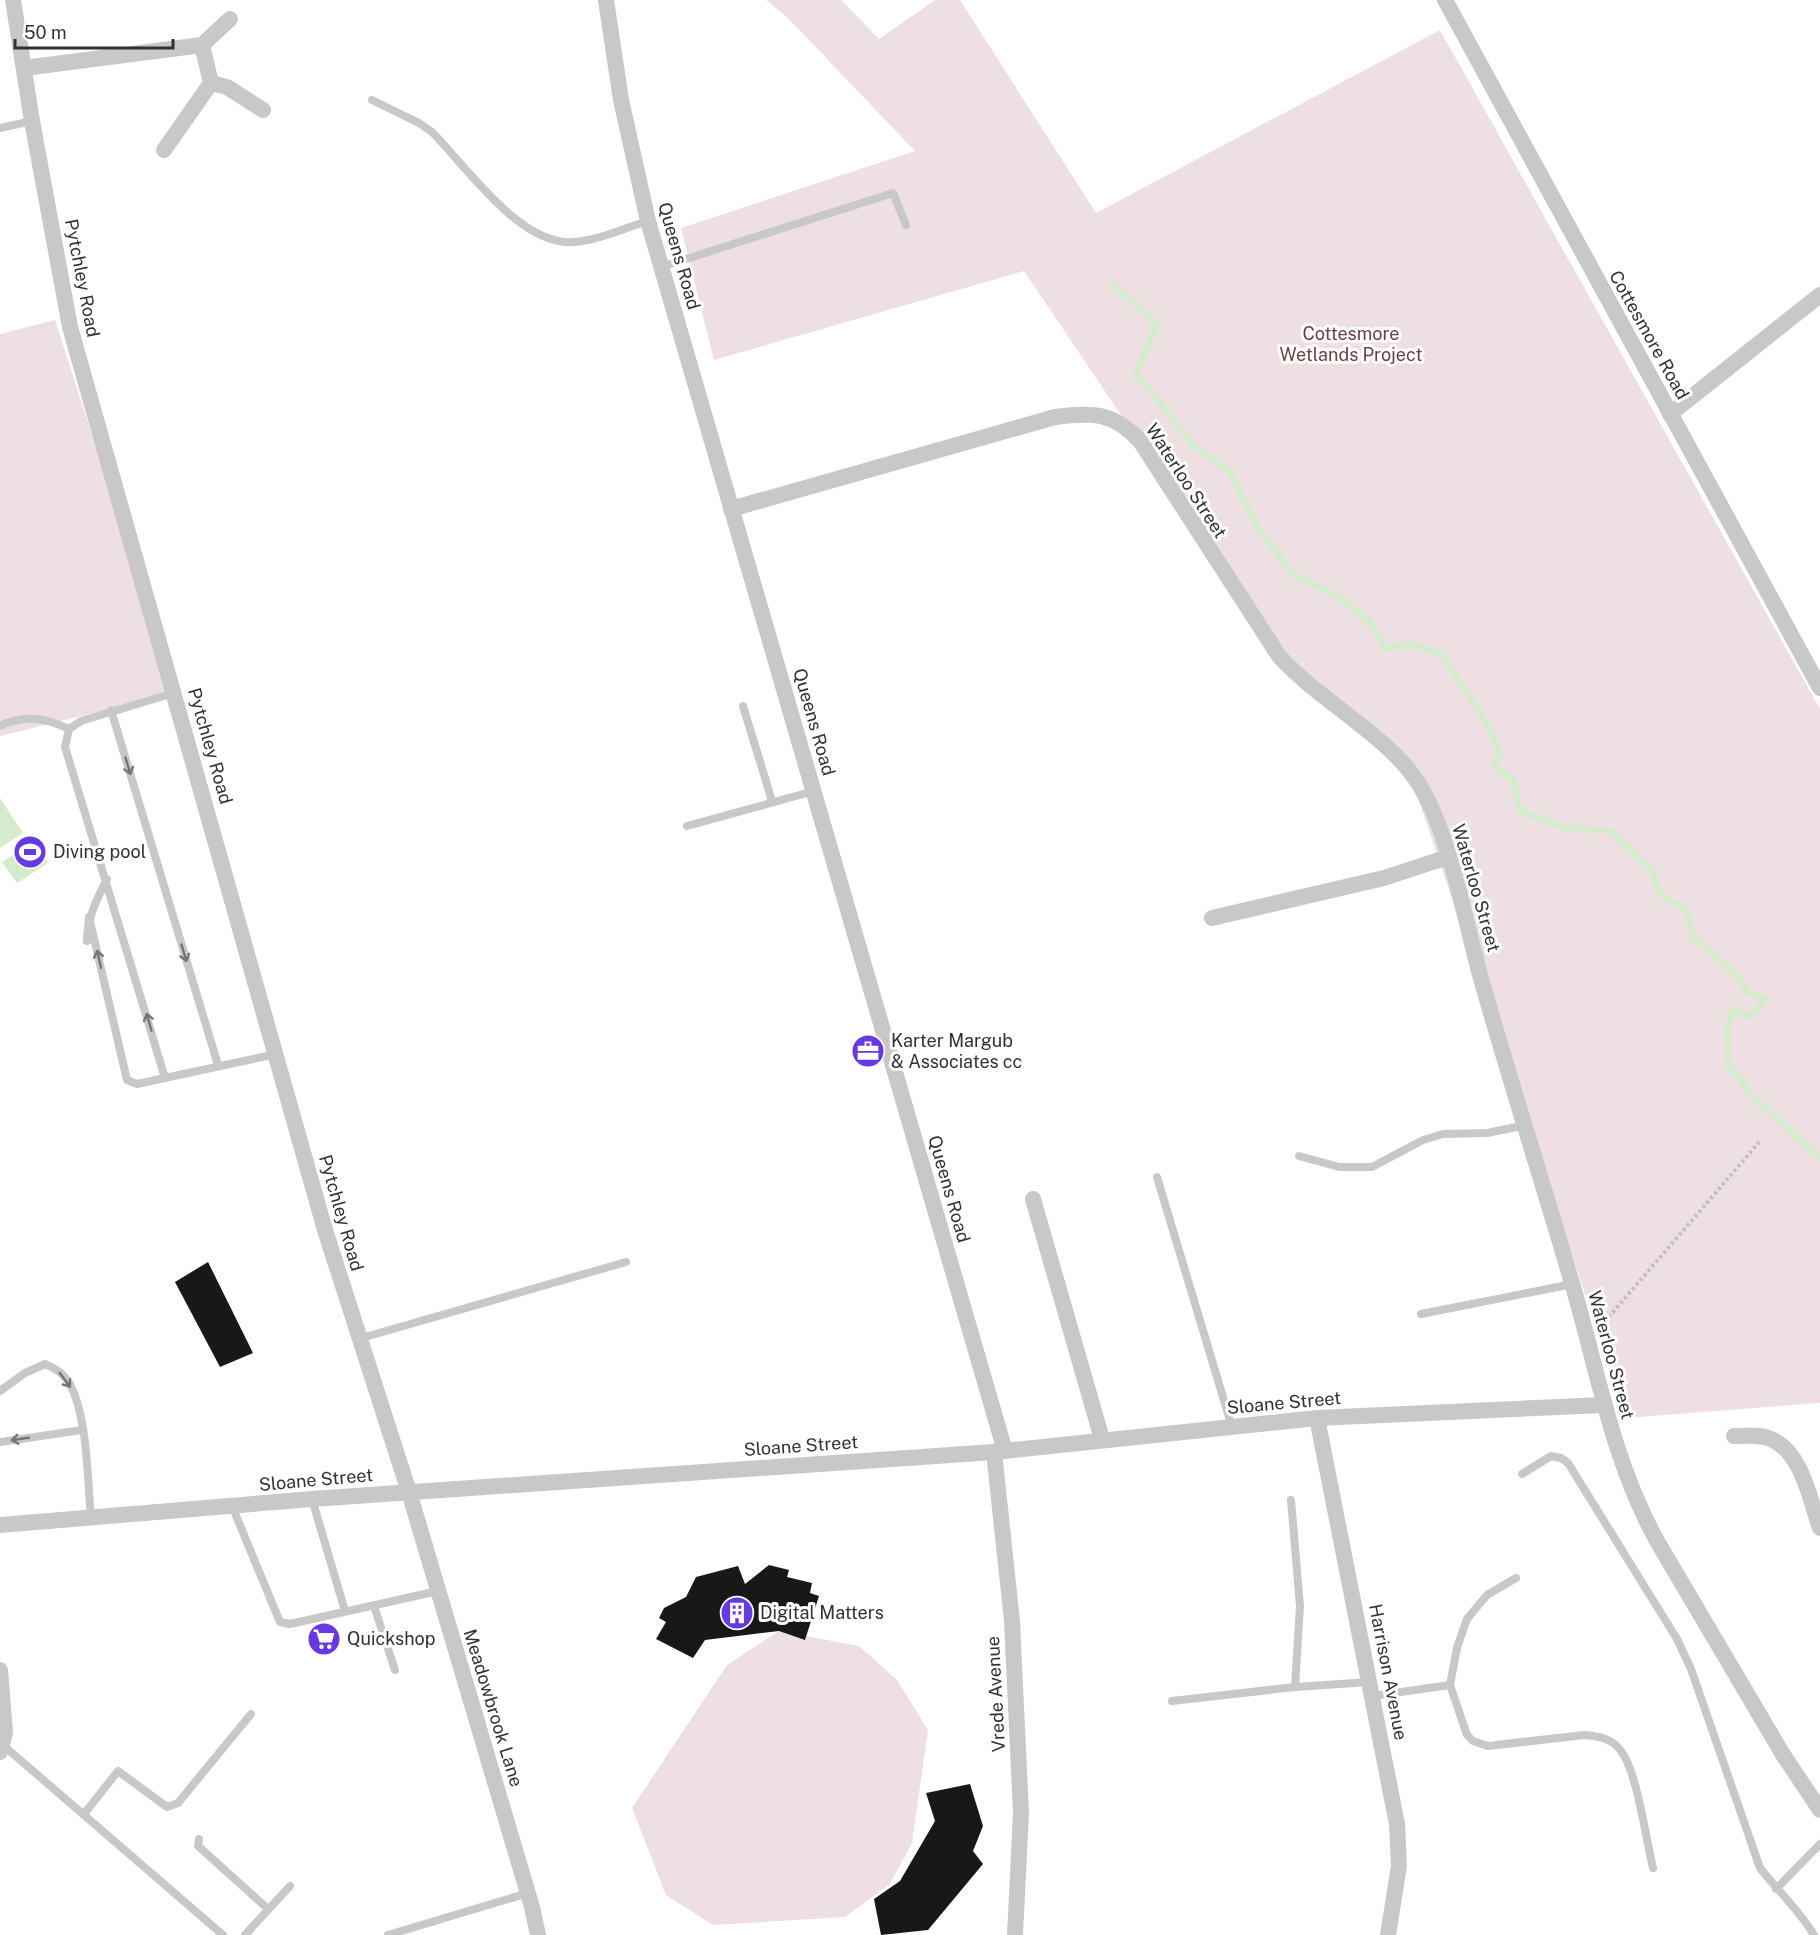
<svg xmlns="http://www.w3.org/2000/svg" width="1820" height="1935" font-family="'Public Sans',sans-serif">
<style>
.green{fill:#eddfe2}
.water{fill:#d5eccc}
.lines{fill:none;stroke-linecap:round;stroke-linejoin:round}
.stream{stroke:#d5eccc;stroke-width:6}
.building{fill:#181818}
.path{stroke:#c1c1c1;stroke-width:4;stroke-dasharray:3 3;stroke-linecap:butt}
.service{stroke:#c8c8c8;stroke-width:8}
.minor{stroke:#c8c8c8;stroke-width:16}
.oneway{stroke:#757575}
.labels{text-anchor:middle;stroke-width:6;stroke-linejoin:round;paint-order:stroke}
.street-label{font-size:18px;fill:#313131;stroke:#fff}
.park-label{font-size:18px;fill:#6c3e44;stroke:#fff}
.poi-label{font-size:18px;fill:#313131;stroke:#fff;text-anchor:start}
</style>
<rect width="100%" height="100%" fill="#fff"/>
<!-- green -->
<g class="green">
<polygon points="766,0 841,0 879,39 935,0 960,0 1096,213 1440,30 1820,709 1820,1403 1627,1418 1410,774 1295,673 1024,271 714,360 681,228 915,151 787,17"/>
<polygon points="55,320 175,693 0,736 0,334"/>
<polygon points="779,1631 859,1646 897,1680 928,1730 912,1843 890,1884 845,1917 713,1925 666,1895 632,1808 727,1665"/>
</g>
<!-- water -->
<g class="water">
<polygon points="0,798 23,833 0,848"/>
<polygon points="36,841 48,863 17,883 2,862"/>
</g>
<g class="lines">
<!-- stream -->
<polyline class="stream" points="1112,284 1157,324 1136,373 1194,446 1229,471 1259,530 1295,576 1332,593 1369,620 1386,649 1411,644 1443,655 1489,728 1500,754 1494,766 1513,779 1520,811 1565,828 1611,831 1654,873 1658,893 1688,911 1692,937 1739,977 1747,992 1765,999 1749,1017 1732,1010 1727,1032 1729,1065 1751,1094 1820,1159"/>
</g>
<!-- building -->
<g class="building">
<polygon points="208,1262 253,1353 220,1367 175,1282"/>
<polygon points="769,1565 789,1570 787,1577 812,1583 810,1593 819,1596 805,1640 779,1631 705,1640 693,1658 656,1639 666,1622 659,1618 664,1608 686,1597 696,1577 738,1566 745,1584"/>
<polygon points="970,1784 983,1826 973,1851 983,1864 928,1930 881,1935 874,1899 900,1881 935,1821 926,1793"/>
</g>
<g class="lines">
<!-- path -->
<polyline class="path" points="1601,1326 1761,1140"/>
<!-- service -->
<g class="service">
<path d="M 372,100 L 419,123 L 432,132 C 466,166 520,246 573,242 C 597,241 624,228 648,221"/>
<polyline points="0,128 32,121"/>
<polyline points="661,267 893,193 906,225"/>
<polyline points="743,706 772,801"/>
<polyline points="111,710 218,1065"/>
<path d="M 0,726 C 24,714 46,718 69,729"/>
<polyline points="687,826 814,791"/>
<path d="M 107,879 C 97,899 87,918 87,941 L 89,917 L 127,1080 L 137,1084 L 276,1054"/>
<polyline points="165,1078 65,747 69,729 81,721 174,693"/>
<polyline points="1299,1156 1339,1167 1372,1167 1423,1140 1443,1134 1487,1133 1522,1126"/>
<polyline points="1157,1177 1232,1427"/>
<polyline points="1421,1314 1573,1284"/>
<polyline points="358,1339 626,1262"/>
<path d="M 0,1391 L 25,1373 L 45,1364 C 55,1368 65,1375 70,1384 C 88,1419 87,1478 91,1517"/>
<polyline points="0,1442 82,1430"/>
<path d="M 1522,1474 L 1551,1456 L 1561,1458 L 1568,1463 L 1677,1639 L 1691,1669 L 1760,1868 C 1778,1891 1799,1910 1814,1935"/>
<polyline points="312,1499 345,1611"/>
<polyline points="1291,1500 1300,1606 1295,1687"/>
<polyline points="232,1506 280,1622 290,1624 438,1591"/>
<path d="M 1516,1578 L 1487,1595 L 1467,1619 L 1457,1648 L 1450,1685 L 1467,1735 L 1473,1741 L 1488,1746 L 1584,1735 C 1598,1736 1612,1738 1621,1751 C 1637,1771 1646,1840 1653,1868"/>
<polyline points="374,1606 395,1670"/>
<polyline points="1373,1696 1450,1685"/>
<polyline points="1172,1701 1295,1687 1370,1682"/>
<polyline points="4,1746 223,1935"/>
<polyline points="84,1814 118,1771 167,1807 178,1803 251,1714"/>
<polyline points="199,1839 198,1846 268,1909"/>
<polyline points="1776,1889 1820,1844"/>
<polyline points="245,1935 290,1886"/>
<polyline points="388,1935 528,1893"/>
</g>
<!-- minor -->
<g class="minor">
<polyline points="13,0 32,121 70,327 325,1230 409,1492 532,1907 538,1935"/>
<polyline points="606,0 621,100 648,221 1005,1451"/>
<polyline points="1445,0 1820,688"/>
<polyline points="24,68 202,45 230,19"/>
<polyline points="211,83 227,87 263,110"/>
<polyline points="164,150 211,83 202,45"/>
<polyline points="1670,414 1820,295"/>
<path d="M 731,509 L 1055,417 C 1093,412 1113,412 1140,441 L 1279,656 C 1318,700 1392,738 1420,786 C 1449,834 1465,919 1480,975 C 1509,1078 1542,1180 1572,1283 C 1598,1371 1612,1460 1657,1541 L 1782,1753 L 1820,1810"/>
<polyline points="1212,918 1384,878 1448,857"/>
<polyline points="1033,1199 1102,1439"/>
<polyline points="1317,1418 1397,1824 1399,1866 1388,1935"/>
<path d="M 1734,1436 C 1746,1436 1760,1434 1771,1439 C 1802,1452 1810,1500 1820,1528"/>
<polyline points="994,1452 1012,1621 1021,1813 1015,1935"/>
<polyline points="0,1525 312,1499 994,1452 1317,1418 1603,1405"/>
<polyline points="0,1670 5,1733 0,1752"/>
</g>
</g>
<!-- one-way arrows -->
<defs><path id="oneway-shaft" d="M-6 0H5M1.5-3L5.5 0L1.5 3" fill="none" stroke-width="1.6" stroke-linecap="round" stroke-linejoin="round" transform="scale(1.5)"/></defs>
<g class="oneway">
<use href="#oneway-shaft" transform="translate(128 766) rotate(73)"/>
<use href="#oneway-shaft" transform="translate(184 953) rotate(73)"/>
<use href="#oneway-shaft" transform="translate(99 959) rotate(-103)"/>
<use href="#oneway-shaft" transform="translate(149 1022) rotate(-106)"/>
<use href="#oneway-shaft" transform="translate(65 1380) rotate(53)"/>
<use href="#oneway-shaft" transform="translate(20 1439) rotate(172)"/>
</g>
<!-- icons -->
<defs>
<g id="stadium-disc" transform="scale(1.725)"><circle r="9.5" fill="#6639e2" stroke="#fff"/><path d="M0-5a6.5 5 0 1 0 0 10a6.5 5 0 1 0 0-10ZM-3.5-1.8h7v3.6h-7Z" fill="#fff"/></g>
<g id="office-disc" transform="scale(1.725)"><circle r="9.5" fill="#6639e2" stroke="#fff"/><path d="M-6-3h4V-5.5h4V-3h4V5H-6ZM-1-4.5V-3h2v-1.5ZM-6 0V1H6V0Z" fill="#fff"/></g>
<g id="building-disc" transform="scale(1.725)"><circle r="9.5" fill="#6639e2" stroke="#fff"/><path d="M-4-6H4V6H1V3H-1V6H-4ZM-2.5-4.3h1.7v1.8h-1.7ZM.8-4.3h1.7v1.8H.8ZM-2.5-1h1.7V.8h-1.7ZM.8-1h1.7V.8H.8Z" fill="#fff"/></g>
<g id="supermarket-disc" transform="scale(1.725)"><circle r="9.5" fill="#6639e2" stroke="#fff"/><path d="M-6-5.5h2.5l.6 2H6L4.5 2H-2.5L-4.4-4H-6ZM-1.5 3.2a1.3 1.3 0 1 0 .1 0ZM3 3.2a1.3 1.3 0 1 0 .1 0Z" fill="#fff"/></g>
</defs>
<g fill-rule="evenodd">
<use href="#stadium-disc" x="30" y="852"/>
<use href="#office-disc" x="868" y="1051"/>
<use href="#building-disc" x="737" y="1613"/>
<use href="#supermarket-disc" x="324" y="1639"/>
</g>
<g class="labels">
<!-- street labels -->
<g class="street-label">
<text transform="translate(679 256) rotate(74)" y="6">Queens Road</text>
<text transform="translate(82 278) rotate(79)" y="6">Pytchley Road</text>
<text transform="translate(1649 335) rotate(61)" y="6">Cottesmore Road</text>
<text transform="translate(1186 481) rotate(57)" y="6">Waterloo Street</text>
<text transform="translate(814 722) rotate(74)" y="6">Queens Road</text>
<text transform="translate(210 746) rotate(74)" y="6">Pytchley Road</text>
<text transform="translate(1476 888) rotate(74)" y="6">Waterloo Street</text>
<text transform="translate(949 1189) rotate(74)" y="6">Queens Road</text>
<text transform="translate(341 1213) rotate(74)" y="6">Pytchley Road</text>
<text transform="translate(1611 1355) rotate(75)" y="6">Waterloo Street</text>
<text transform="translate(1284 1403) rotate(-5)" y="6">Sloane Street</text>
<text transform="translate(801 1446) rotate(-4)" y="6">Sloane Street</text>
<text transform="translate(316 1480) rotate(-5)" y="6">Sloane Street</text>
<text transform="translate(1388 1672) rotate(79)" y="6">Harrison Avenue</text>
<text transform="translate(996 1694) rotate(-93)" y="6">Vrede Avenue</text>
<text transform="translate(493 1708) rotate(73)" y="6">Meadowbrook Lane</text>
</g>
<!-- park labels -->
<g class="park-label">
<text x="1351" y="340">Cottesmore<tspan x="1351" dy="21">Wetlands Project</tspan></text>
</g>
<!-- poi labels -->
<g class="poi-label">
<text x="53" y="858">Diving pool</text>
<text x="891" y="1047">Karter Margub<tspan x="891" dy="21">&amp; Associates cc</tspan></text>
<text x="760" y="1619">Digital Matters</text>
<text x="347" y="1645">Quickshop</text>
</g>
</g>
<!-- scale -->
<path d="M15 39v9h158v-9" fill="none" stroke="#313131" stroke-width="3"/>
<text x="24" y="39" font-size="18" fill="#313131" stroke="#ffffff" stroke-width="4.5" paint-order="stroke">50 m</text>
</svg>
